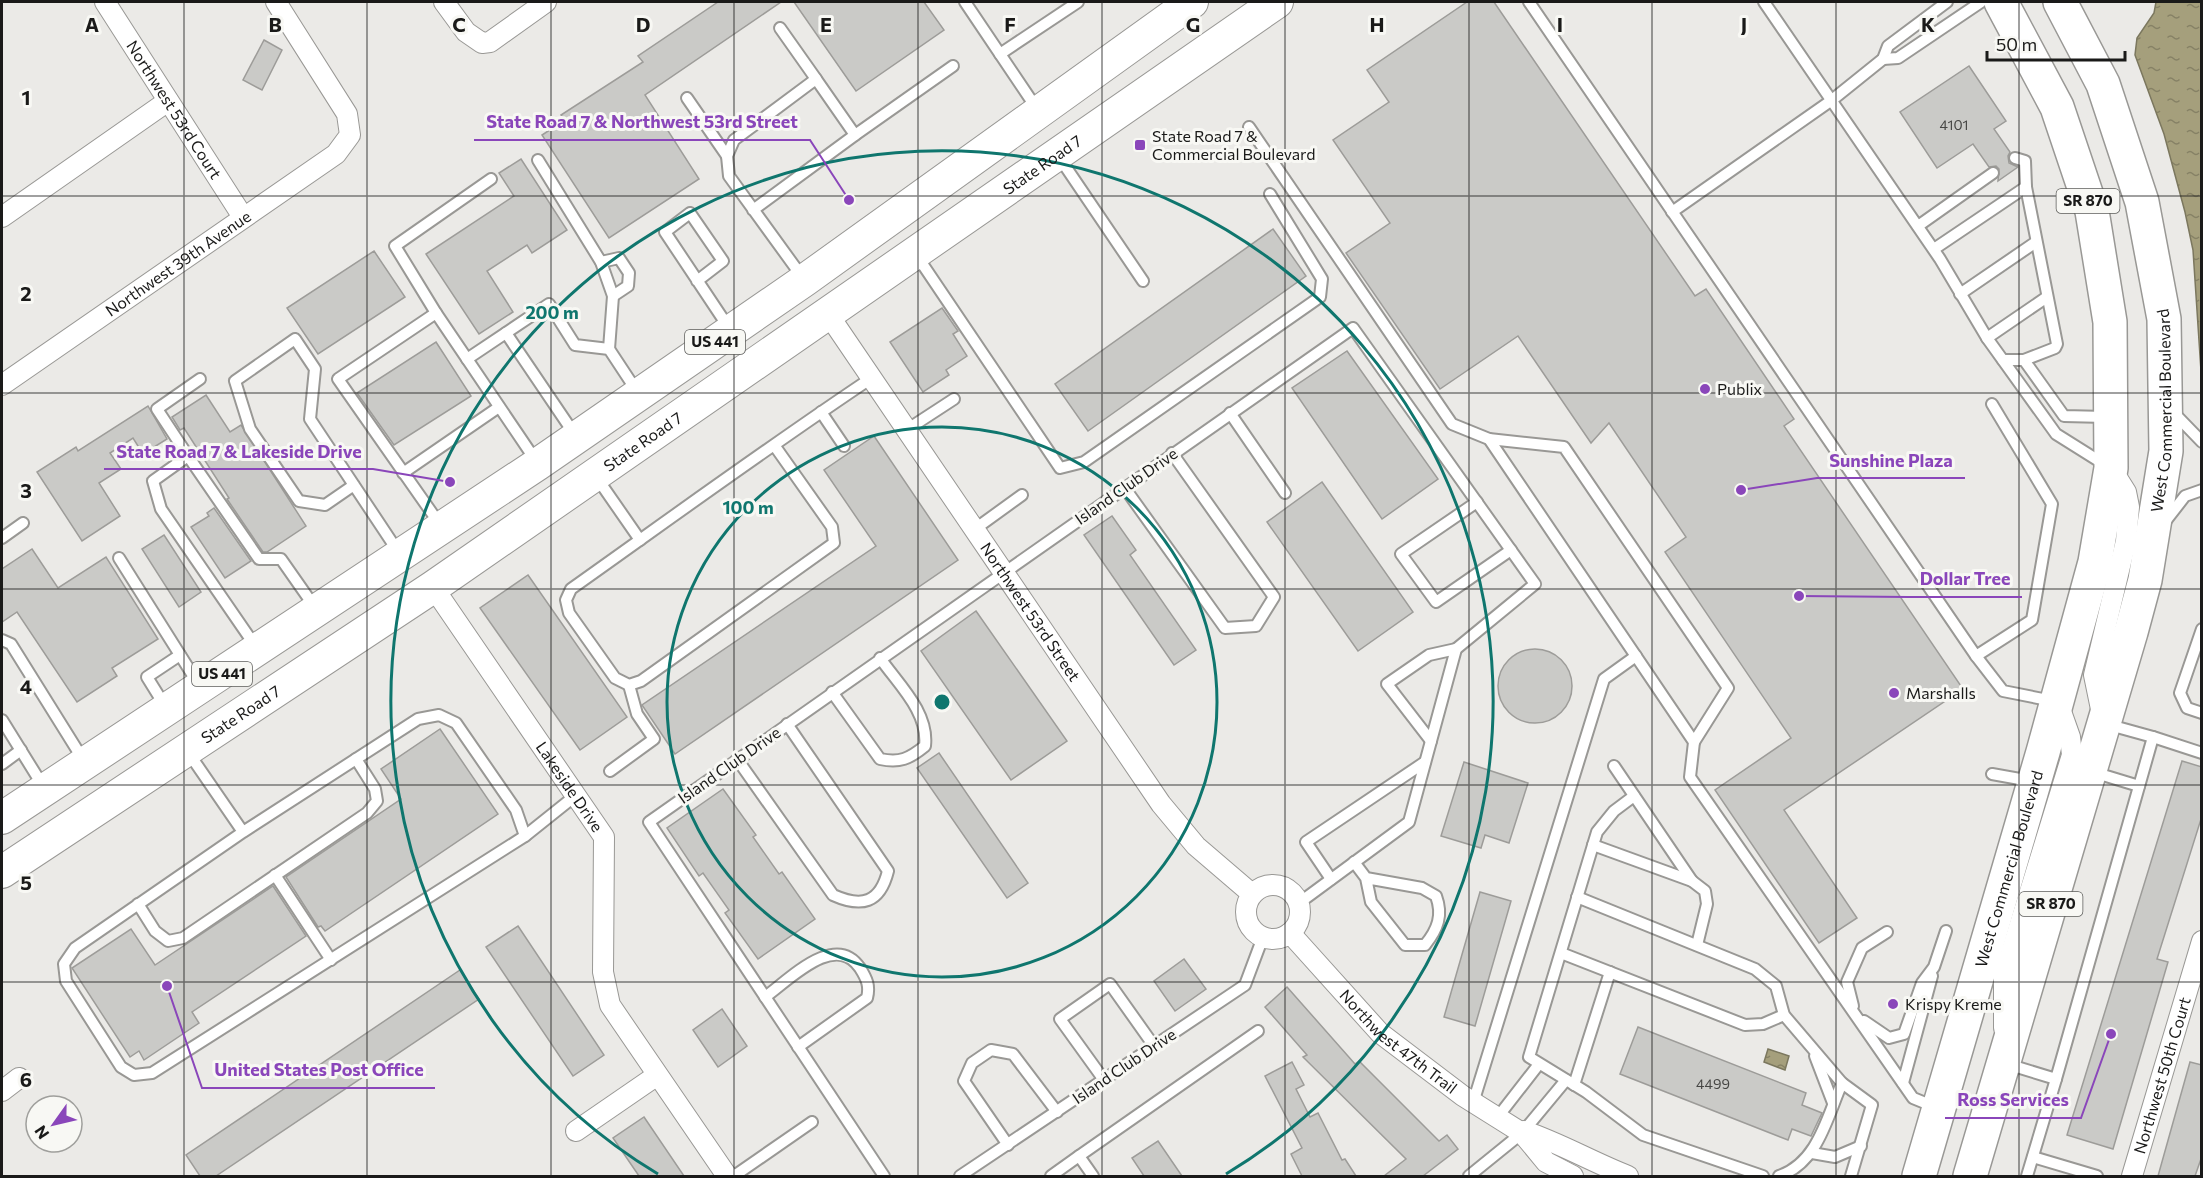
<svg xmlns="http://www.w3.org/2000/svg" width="2203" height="1178" font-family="Commissioner,sans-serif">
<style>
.water{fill:url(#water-ripples);stroke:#7b775e;stroke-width:1.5}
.building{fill:#cacac7;stroke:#9d9c99;stroke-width:1.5}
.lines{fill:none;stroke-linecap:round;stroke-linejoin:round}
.service-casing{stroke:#999895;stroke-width:14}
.minor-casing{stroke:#999895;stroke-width:22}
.primary-casing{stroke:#999895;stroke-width:34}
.trunk-casing{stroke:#999895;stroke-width:36}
.service{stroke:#fff;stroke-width:10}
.minor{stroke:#fff;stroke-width:20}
.primary{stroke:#fff;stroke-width:32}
.trunk{stroke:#fff;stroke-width:33}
.grid{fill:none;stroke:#1a1a19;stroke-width:1.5;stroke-opacity:0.55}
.ring{fill:none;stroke:#0f766e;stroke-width:3}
.poi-dot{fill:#8a46ba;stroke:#f8f8f4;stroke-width:2}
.labels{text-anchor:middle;stroke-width:6;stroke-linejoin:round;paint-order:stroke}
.number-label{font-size:14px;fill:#464644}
.shield{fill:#f8f8f4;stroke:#5d5d5b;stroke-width:1.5}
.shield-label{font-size:15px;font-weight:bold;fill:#1a1a19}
.street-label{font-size:16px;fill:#1a1a19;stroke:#f8f8f4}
.poi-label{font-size:16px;fill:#1a1a19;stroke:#f8f8f4;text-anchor:start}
.grid-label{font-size:20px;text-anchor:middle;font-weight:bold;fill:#1a1a19;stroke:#f8f8f4;stroke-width:6;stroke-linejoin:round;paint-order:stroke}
.centre{fill:#0f766e;stroke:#f8f8f4;stroke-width:3}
.ring-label{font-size:18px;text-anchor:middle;font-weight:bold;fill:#0f766e;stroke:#f8f8f4;stroke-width:6;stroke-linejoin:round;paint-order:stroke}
.leader{fill:none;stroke:#8a46ba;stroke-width:2}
.callout-dot{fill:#8a46ba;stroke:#f8f8f4;stroke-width:2}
.callout-label{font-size:18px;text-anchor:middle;font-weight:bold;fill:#8a46ba;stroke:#f8f8f4;stroke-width:6;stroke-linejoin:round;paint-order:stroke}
</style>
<defs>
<pattern id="water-ripples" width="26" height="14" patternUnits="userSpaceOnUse" patternTransform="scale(1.5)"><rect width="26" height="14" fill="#a59f7c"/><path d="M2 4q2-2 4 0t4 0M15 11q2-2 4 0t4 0" fill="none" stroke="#868165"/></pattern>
</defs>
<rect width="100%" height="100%" fill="#ebeae7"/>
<!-- water -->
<g class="water">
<polygon points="2156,2 2201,2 2201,371 2193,250 2185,212 2164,134 2135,55 2137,38 2154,13"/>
<polygon points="1768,1049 1789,1056 1785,1070 1764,1062"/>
</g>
<!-- building -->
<g class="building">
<polygon points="718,2 781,2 645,95 699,179 609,238 542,135 565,120 561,115 643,62 638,56"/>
<polygon points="794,2 924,2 944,30 856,91"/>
<polygon points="1467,2 1494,2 1695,296 1706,289 1794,419 1784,426 1963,689 1784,810 1857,918 1819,943 1715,790 1791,738 1665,552 1686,537 1609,423 1591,443 1518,336 1440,389 1346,253 1390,223 1333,140 1389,102 1367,70"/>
<polygon points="264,40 282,50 262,90 243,80"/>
<polygon points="1969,66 2006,121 1994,129 2010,152 2008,156 2009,163 2018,167 1998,181 1999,169 1996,166 1989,167 1973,144 1937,168 1900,112"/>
<polygon points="521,159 567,230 532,253 527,245 487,271 513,312 479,334 426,254 514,196 499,173"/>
<polygon points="1273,229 1306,276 1088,431 1055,384"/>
<polygon points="374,251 405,297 318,354 287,308"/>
<polygon points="942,308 958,331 953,334 967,356 946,370 949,375 923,392 890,342"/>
<polygon points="436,342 471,396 394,445 357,393"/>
<polygon points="1347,351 1438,479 1382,519 1292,388"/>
<polygon points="206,395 230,432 241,425 306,526 267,552 263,552 227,499 229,498 184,428 180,430 172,417"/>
<polygon points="148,406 167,439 143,454 133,438 110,453 121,469 99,483 120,516 82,541 37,472 76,447 78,451"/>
<polygon points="874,436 958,560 675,754 642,705 876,546 824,470"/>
<polygon points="1322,482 1413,612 1358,651 1267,522"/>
<polygon points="214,508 251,561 225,578 191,527 209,516 207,513"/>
<polygon points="1112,516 1136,550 1130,555 1196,650 1174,665 1084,535"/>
<polygon points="164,535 201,592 179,607 142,549"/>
<polygon points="32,549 58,588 106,557 158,639 112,668 117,676 77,702 17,612 2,622 2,569"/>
<polygon points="528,575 627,717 580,750 480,608"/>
<polygon points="976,611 1067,741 1011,780 921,651"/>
<circle cx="1535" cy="686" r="37"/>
<polygon points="440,729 498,814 325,931 321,926 318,927 286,877 401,799 381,769"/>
<polygon points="939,753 1028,883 1007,898 917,768"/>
<polygon points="2182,761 2202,767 2202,816 2157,959 2168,962 2113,1149 2067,1135"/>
<polygon points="1464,762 1528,783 1509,843 1485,835 1481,848 1441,836"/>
<polygon points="723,789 756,835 753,837 779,874 782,872 815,919 758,959 725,913 729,910 703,873 699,876 667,828"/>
<polygon points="273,886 306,936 192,1012 199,1023 144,1060 139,1051 130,1057 72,968 131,929 155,965"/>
<polygon points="1480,892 1511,901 1475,1026 1444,1017"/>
<polygon points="518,926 604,1055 573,1076 486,947"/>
<polygon points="1184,959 1206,989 1175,1011 1154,981"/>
<polygon points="460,970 479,999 216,1176 200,1176 186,1155"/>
<polygon points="1287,987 1355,1064 1359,1061 1439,1141 1447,1135 1458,1149 1423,1176 1384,1176 1406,1159 1303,1057 1307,1055 1265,1007"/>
<polygon points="722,1009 747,1046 718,1067 693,1030"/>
<polygon points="1638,1027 1806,1093 1802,1105 1822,1113 1811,1136 1792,1129 1788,1140 1620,1074"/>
<polygon points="1292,1062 1304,1085 1296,1089 1310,1117 1318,1113 1342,1160 1345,1159 1356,1176 1302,1176 1291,1154 1302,1148 1265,1076"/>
<polygon points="2190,1062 2202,1065 2202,1156 2195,1176 2158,1176"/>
<polygon points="644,1117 684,1176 639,1176 613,1138"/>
<polygon points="1158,1141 1182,1176 1144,1176 1132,1158"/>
</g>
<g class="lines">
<!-- service casing -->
<g class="service-casing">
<g id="service">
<polyline points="965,2 1037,109"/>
<polyline points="1529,2 1976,656 2003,691 2053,701"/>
<polyline points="1764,2 1940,259 1987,338 2056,434 2107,466"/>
<polyline points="780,28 816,79"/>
<polyline points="1000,54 1078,2"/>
<polyline points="1883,59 1898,58 1981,2"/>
<polyline points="687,98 727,156"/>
<polyline points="1249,127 1452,424 1489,439 1694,742 1690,777 1913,1098 1935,1107"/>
<polyline points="855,135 953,66"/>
<polyline points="1059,157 1143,281"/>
<polyline points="2015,158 2025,161 2026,187"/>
<polyline points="538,160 601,262 613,296 609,349"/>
<polyline points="753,210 855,135 816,79 734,140 727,156 729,176 803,278"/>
<polyline points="1672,212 1832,100 1883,59 1888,46 1947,2"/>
<polyline points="1918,226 1993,173"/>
<polyline points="1934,249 2026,187 2057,344 2055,348 2024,360 2003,360"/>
<polyline points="917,256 1060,468 1084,462 1320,297 1322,279 1270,194"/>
<polyline points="601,262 619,258 629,273 628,286 613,296"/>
<polyline points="697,281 723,261 690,213 665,232 729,328"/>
<polyline points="1960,294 2036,242"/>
<polyline points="436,313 395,246 491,179"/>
<polyline points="506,333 575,435"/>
<polyline points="1987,338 2047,297"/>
<polyline points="467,359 549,304 575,345 609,349 638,393"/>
<polyline points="2024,360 2064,416 2106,417"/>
<polyline points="821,412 844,446"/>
<polyline points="2173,412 2202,442"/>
<polyline points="1230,413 1285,493"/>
<polyline points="908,429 954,399"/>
<polyline points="1489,439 1564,447 1728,688 1694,742"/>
<path d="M 774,445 L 832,527 L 834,543 L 641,681 L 629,685 L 615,678 L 569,613 L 566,600 L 571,589 C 671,518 771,445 873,377"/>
<polyline points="188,456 157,409 200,379"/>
<polyline points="403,473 499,407"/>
<polyline points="597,478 640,540"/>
<polyline points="354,485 325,505 299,501 250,429 235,381 295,339 315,369 310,419 399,553"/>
<polyline points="1124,487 1225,628 1256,626 1274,597 1172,453"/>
<polyline points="1477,502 1401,554 1436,602 1511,550"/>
<polyline points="2164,523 2185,496 2202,490"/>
<polyline points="441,526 338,379 436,313 536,461"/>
<polyline points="975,529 1022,495"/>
<polyline points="2,538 23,523"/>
<polyline points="119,558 199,685"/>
<polyline points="2202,629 2180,693 2187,708 2202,713"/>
<polyline points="2,640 11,644 84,761"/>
<polyline points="256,647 161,509 153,481 188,456 259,559 281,559 316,609"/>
<polyline points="1976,656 2032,620 2052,504 1992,404"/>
<path d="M 832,692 L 880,759 C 900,763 909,759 925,746 C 929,712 898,684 880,658"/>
<polyline points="165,706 147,677 180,655"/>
<polyline points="2,720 43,786"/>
<polyline points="2153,737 2202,753"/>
<polyline points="1431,741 1387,684 1429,655 1456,649"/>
<polyline points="188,752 243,832 75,948 64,964 66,981 121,1067 134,1075 152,1073 525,836 516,810 456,723 439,715 418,719 243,832"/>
<path d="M 737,759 L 833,895 C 862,908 880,903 888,871 L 787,724"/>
<polyline points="2,764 21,750"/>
<polyline points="1614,766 1692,881"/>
<polyline points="610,771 654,739 637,714 629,685"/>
<polyline points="2093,772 2139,786"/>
<polyline points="1992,774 2031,781"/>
<polyline points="1634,796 1614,811 1597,832 1529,1057 1586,1092 1643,1135 1763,1176"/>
<polyline points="525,836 575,796"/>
<polyline points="1593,845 1692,881 1705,891 1707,904 1697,945"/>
<path d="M 1354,862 L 1366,878 L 1371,902 L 1405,945 L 1425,945 C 1438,929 1443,915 1436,896 L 1422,888 L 1366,878"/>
<polyline points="275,875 331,960"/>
<polyline points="1331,879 1306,842 1425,762"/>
<polyline points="1577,897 1755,969 1776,986 1784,1015 1842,1083 1872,1105 1851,1176"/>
<polyline points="138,904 155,931 168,941 183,938 367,813 377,801 375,789 356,759"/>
<polyline points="1561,953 1745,1025 1763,1024 1784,1015"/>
<path d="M 765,997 C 789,980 835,931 860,968 C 867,979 870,986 867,998 L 798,1047"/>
<polyline points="1853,1006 1847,982 1862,948 1887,932"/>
<polyline points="1864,1021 1889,1038 1904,1034 1922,983 1934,967 1946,931"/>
<polyline points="1815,1056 1833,1103"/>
<polyline points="2007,1064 2056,1079 2153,737 2106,724"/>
<polyline points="1104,1080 1060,1019 1110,984 1154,1046"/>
<polyline points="1903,1083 1932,976"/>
<polyline points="1574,1085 1610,972"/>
<polyline points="1473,1103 1604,679 1636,656"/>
<polyline points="1497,1118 1539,1064"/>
<polyline points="1008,1145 964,1081 972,1063 991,1050 1013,1054 1057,1112"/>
<polyline points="1812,1153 1835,1157 1861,1146"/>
<polyline points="1079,1156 1258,1031"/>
<polyline points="2033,1157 2097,1176"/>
<polyline points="734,1176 812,1122"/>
<polyline points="884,1176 649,822 1353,328 1535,584 1456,649 1409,822 1299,903"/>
<polyline points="960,1176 1245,985 1263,937"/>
<polyline points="1051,1176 1079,1156 1093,1176"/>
<polyline points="1469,1176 1522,1133 1566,1080"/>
<path d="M 1779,1176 C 1818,1163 1827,1117 1842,1083"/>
<polyline points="2027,1176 2056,1079"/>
</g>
</g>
<!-- minor casing -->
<g class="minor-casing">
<g id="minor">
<path id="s1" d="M 105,2 L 243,217"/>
<polyline points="444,2 466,32 482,43 490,42 546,2"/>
<polyline points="2,217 168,101"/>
<path id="s2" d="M 828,314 L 1161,804 L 1196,846 L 1252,894"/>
<path id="s3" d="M 2,385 L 336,154 L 350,135 L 347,114 L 276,2"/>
<path id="s4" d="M 433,587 L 604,837 L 603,972 L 610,1005 L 727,1176"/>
<polyline points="2102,714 2094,675 2126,541 2129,507 2126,492 2111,468"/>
<circle cx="1273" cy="912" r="27"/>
<path id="s5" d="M 1290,933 L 1380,1033 L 1463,1096 L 1522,1133 L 1546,1162 L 1573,1176"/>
<polyline points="2004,1028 2004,976 2072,755 2070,737 2058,703"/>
<polyline points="2,1091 19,1078"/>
<polyline points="576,1131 656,1076"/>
<path d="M 1524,1131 C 1560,1143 1592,1162 1628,1176"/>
<path id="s6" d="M 2132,1176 L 2202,941"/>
</g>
</g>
<!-- primary casing -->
<g class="primary-casing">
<g id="primary">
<polyline points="2,818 538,464 805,280 1192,2"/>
<path id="s7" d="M 2,872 L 433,587 L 1277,2"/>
</g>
</g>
<!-- trunk casing -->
<g class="trunk-casing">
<g id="trunk">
<path id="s8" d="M 1919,1176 L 2043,752 L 2095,562 L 2111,468 L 2110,322 L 2092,211 L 2057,107 L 2001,2"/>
<path id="s9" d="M 1970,1176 L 2131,632 L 2145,580 L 2166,451 L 2164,319 L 2142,202 L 2103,84 L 2060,2"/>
</g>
</g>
<!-- service -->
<use href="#service" class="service"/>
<!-- minor -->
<use href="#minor" class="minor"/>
<!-- primary -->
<use href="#primary" class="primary"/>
<!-- trunk -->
<use href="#trunk" class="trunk"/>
</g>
<!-- grid -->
<path class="grid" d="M 184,2 L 184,1176M 367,2 L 367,1176M 551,2 L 551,1176M 734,2 L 734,1176M 918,2 L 918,1176M 1102,2 L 1102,1176M 1285,2 L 1285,1176M 1469,2 L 1469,1176M 1652,2 L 1652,1176M 1836,2 L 1836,1176M 2019,2 L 2019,1176M 2,196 L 2202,196M 2,393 L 2202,393M 2,589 L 2202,589M 2,785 L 2202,785M 2,982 L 2202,982"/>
<!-- distance rings -->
<g class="ring">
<circle cx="942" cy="702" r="275"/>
<path d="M658 1174A551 551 0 1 1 1226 1174"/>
</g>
<!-- markers -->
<g class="poi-dot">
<rect x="1134" y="139" width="12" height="12" rx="3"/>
<circle cx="1705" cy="389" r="6"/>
<circle cx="1894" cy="693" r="6"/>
<circle cx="1893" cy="1004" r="6"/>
</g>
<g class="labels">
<!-- number labels -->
<g class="number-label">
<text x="1954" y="130">4101</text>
<text x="1713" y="1089">4499</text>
</g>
<!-- shield labels -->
<g class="shield">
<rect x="2056.5" y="189" width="63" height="24" rx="4.5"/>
<rect x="685" y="330" width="60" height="24" rx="4.5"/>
<rect x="192" y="662" width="60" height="24" rx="4.5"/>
<rect x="2019.5" y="892" width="63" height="24" rx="4.5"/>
</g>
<g class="shield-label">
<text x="2088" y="206">SR 870</text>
<text x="715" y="347">US 441</text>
<text x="222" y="679">US 441</text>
<text x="2051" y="909">SR 870</text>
</g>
<!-- street labels -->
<g class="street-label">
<text dy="6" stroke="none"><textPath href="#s1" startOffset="128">Northwest 53rd Court</textPath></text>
<text dy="6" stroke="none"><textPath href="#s7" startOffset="1258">State Road 7</textPath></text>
<text dy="6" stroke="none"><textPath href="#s3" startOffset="214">Northwest 39th Avenue</textPath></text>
<text dy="6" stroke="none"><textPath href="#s9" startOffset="792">West Commercial Boulevard</textPath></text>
<text dy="6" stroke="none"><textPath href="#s7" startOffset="772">State Road 7</textPath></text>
<text transform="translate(1126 486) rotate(-35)" y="6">Island Club Drive</text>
<text dy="6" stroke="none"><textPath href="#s2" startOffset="360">Northwest 53rd Street</textPath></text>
<text dy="6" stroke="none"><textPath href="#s7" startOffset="286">State Road 7</textPath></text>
<text transform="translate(729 765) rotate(-35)" y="6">Island Club Drive</text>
<text dy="6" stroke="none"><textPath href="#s4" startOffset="242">Lakeside Drive</textPath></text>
<text dy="6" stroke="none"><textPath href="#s8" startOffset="320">West Commercial Boulevard</textPath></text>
<text dy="6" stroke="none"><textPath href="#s5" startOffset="154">Northwest 47th Trail</textPath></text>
<text transform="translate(1124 1066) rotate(-34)" y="6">Island Club Drive</text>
<text dy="6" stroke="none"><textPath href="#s6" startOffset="105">Northwest 50th Court</textPath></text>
</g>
<!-- poi labels -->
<g class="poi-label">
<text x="1152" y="142">State Road 7 &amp;<tspan x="1152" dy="18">Commercial Boulevard</tspan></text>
<text x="1717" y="395">Publix</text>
<text x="1906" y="699">Marshalls</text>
<text x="1905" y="1010">Krispy Kreme</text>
</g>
</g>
<g class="grid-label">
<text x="92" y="32">A</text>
<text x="275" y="32">B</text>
<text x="459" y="32">C</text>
<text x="643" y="32">D</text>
<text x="826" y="32">E</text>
<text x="1010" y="32">F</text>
<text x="1193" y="32">G</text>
<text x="1377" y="32">H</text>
<text x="1560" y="32">I</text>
<text x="1744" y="32">J</text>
<text x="1928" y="32">K</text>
<text x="26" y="105">1</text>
<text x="26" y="301">2</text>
<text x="26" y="498">3</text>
<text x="26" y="694">4</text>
<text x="26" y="890">5</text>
<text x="26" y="1087">6</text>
</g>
<circle cx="942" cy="702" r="9" class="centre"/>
<g class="ring-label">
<text x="552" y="319">200 m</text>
<text x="748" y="514">100 m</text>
</g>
<!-- callouts -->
<path class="leader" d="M849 200L810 140H474M450 482L373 469H104M1741 490L1817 478H1965M1799 596L1908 597H2022M167 986L202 1088H435M2111 1034L2081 1118H1945"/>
<g class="callout-dot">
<circle cx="849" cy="200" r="6"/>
<circle cx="450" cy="482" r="6"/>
<circle cx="1741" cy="490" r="6"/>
<circle cx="1799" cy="596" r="6"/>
<circle cx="167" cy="986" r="6"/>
<circle cx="2111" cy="1034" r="6"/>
</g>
<g class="callout-label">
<text x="642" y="128">State Road 7 &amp; Northwest 53rd Street</text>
<text x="239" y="458">State Road 7 &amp; Lakeside Drive</text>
<text x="1891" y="467">Sunshine Plaza</text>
<text x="1965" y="585">Dollar Tree</text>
<text x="319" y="1076">United States Post Office</text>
<text x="2013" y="1106">Ross Services</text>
</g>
<!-- border -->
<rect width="2203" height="1178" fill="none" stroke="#1a1a19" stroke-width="6"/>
<!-- north arrow -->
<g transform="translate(54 1124) rotate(236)"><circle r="28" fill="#f8f8f4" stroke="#9f9f9c" stroke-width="1.5"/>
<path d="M0-4.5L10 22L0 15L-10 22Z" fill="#8a46ba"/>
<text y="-9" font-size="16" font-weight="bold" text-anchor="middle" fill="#1a1a19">N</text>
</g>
<!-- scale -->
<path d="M1987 51v9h138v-9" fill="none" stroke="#1a1a19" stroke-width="3"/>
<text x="1996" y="51" font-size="18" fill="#1a1a19" stroke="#f8f8f4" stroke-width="4.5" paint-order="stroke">50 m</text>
</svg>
